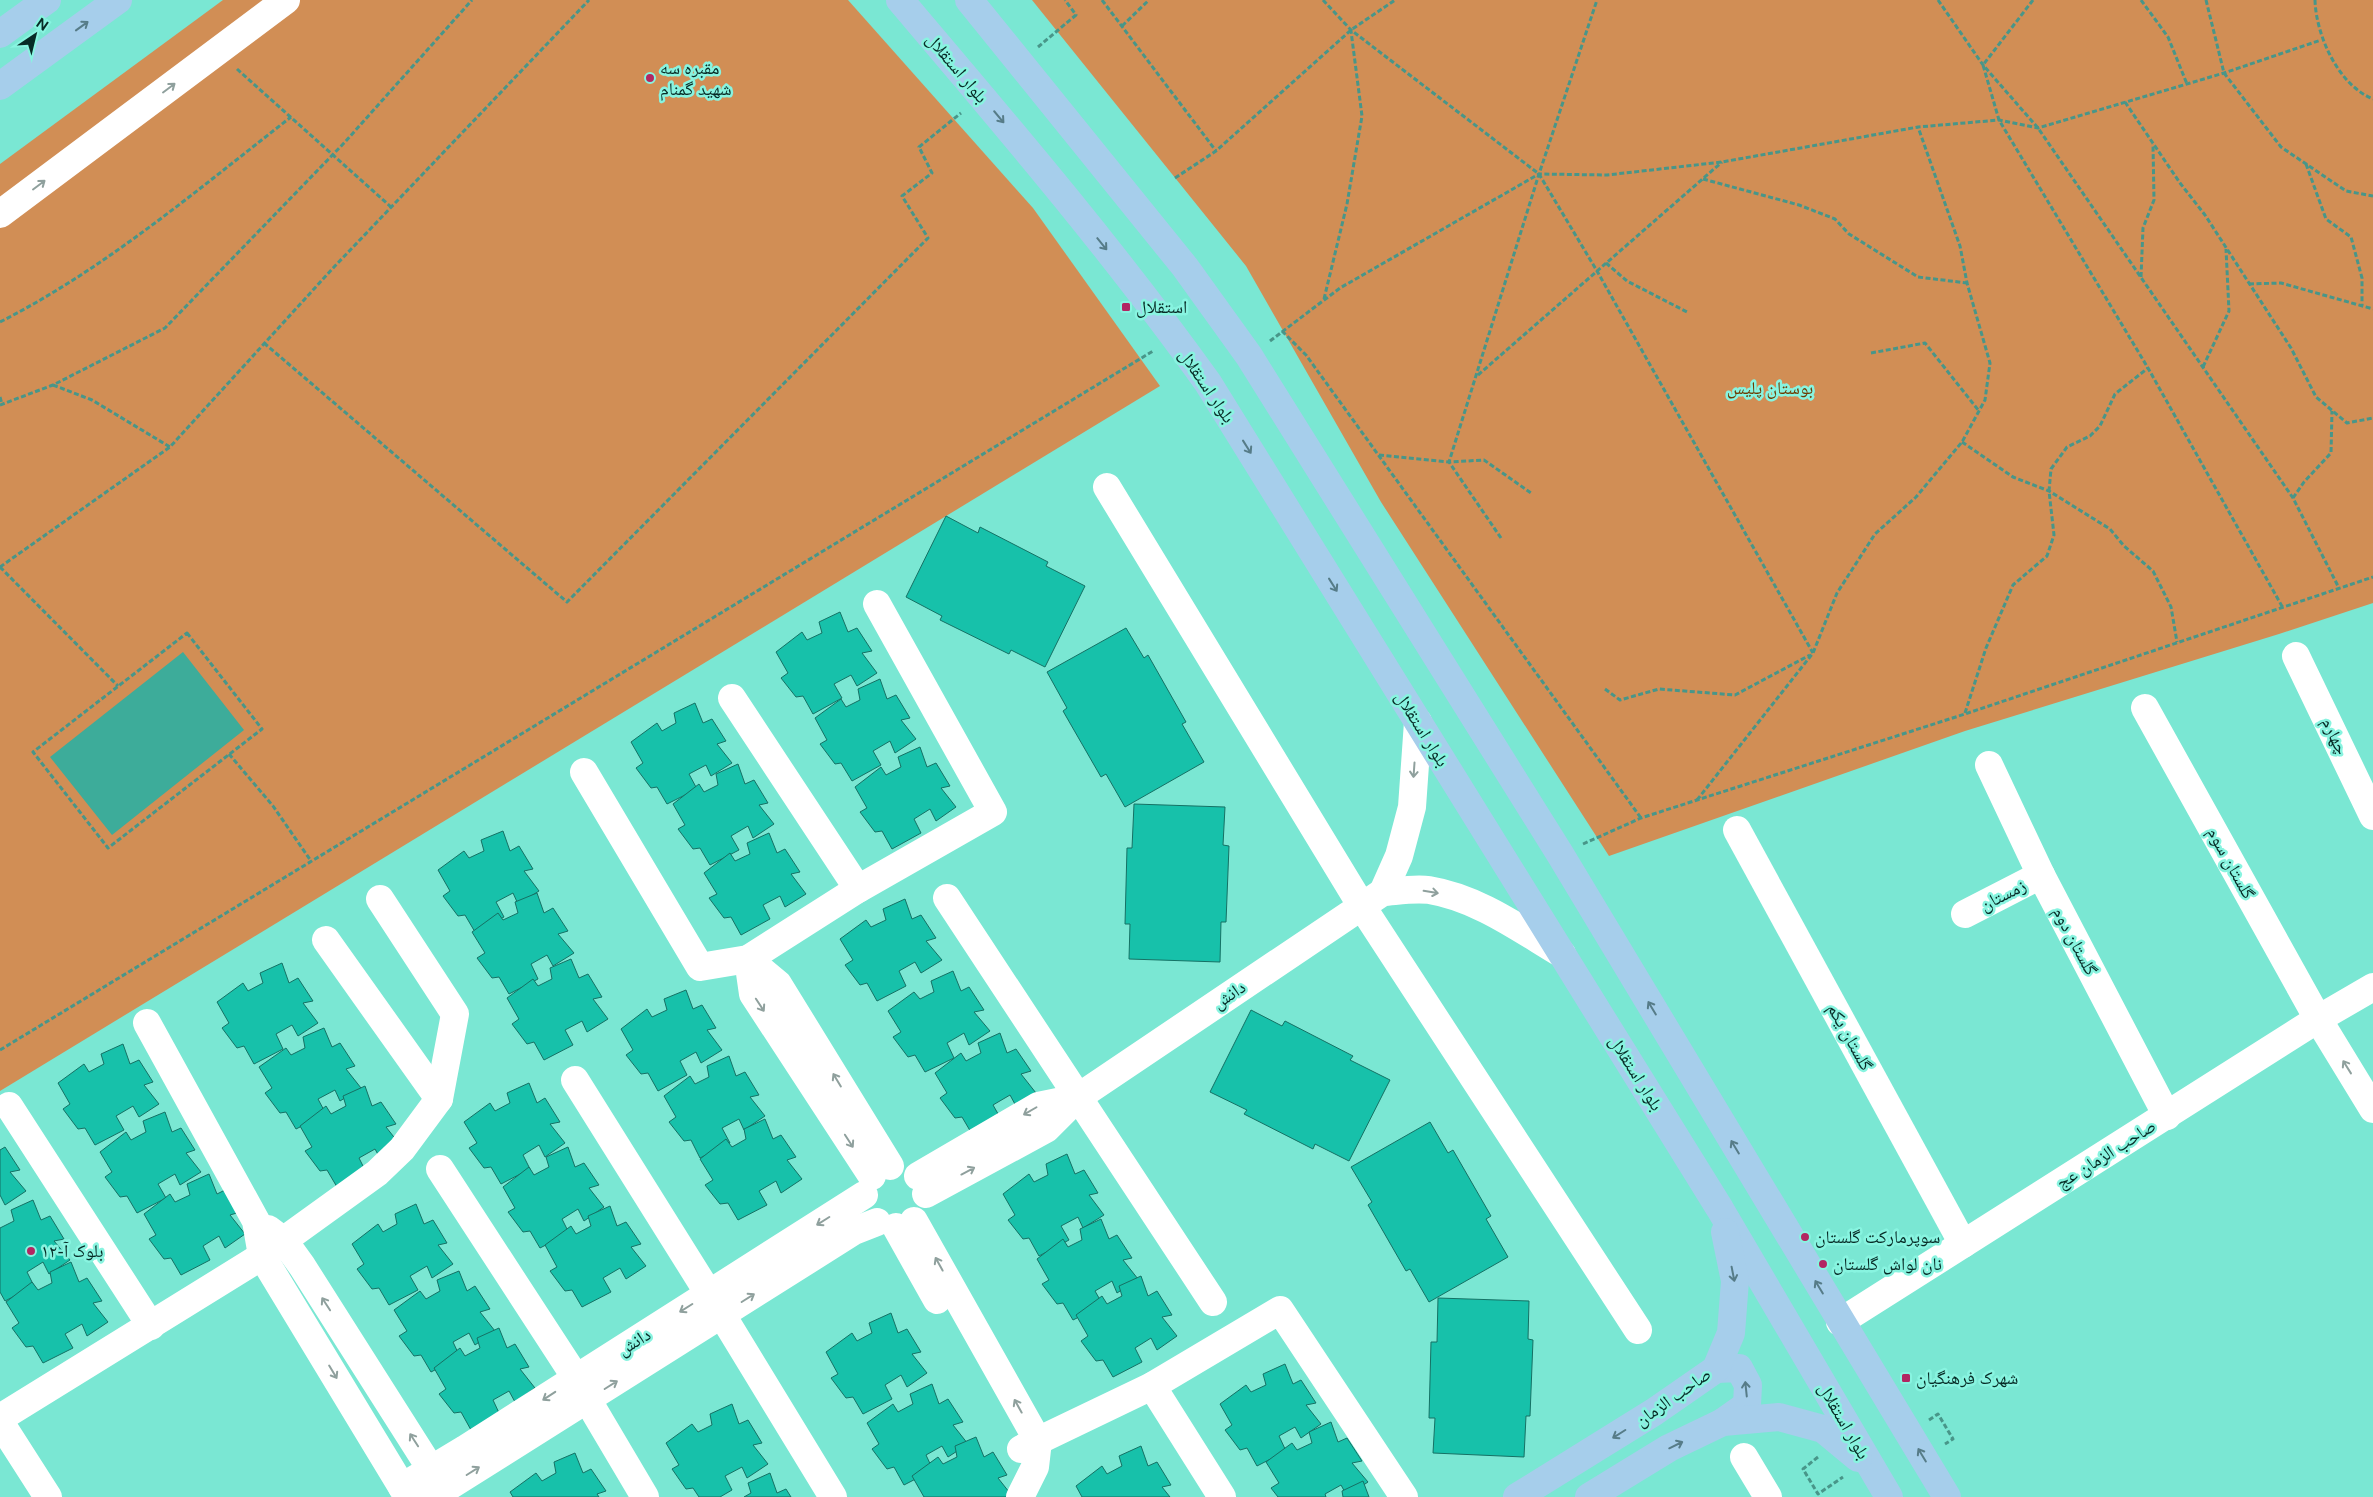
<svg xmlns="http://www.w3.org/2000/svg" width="2373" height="1497" font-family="'Public Sans','Noto Naskh Arabic',sans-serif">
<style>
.green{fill:#d18e55}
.water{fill:#3dac9a}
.building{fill:#17c1aa;stroke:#157164}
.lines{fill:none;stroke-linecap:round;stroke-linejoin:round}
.path{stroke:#489689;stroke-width:3;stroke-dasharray:5 2.5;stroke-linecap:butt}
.minor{stroke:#fff;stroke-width:28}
.major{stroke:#a6ceeb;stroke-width:28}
.oneway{stroke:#567c88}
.oneway2{stroke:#8fa09d}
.poi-dot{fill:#b22662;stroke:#88f4e0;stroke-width:2}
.labels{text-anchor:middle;stroke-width:5;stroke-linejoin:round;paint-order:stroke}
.poi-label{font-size:18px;fill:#072b26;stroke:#88f4e0;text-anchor:start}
.street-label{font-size:18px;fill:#072b26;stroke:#88f4e0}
.park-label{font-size:18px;fill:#6d3a00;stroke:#88f4e0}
</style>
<rect width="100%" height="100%" fill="#7ae7d3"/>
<!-- green -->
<g class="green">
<polygon points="223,0 848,0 1033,208 1160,386 0,1091 0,164"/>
<polygon points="1032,0 2373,0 2373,603 2279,634 1965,731 1609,856 1381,502 1246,266"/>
</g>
<!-- water -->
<polygon class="water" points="183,652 244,730 112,835 50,757"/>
<!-- building -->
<g class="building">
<polygon points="946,516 978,533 980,527 1048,562 1046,566 1085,586 1045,667 1011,650 1009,654 940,620 942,616 906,597"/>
<polygon points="840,612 848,632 857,628 872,651 862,653 877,673 857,686 851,675 834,684 842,698 813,714 803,696 796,697 781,678 788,673 776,652 802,632 807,640 822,633 819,622"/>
<polygon points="1126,628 1144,658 1148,655 1186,722 1182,724 1204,762 1125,807 1106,774 1101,777 1063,711 1067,708 1047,672"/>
<polygon points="880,679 887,699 896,695 910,718 901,720 916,739 895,753 890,741 873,751 881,765 852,781 841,763 835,764 820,744 827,740 815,718 841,699 846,707 860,700 858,689"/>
<polygon points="695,703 703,723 712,719 726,741 717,744 732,763 711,776 706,765 689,774 697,789 667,804 657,787 651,788 636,768 643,763 631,742 657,723 662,731 676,723 674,713"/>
<polygon points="920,747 927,767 936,763 950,786 941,788 956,807 936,821 930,809 914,819 921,833 892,849 882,831 875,832 860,812 867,808 855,787 881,767 886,775 901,767 898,757"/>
<polygon points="738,764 745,784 754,780 768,803 759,805 774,824 753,838 748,826 731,836 739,850 710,865 700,848 693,849 678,829 685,825 673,804 699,784 704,792 718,785 716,774"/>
<polygon points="1134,804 1225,807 1223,845 1229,846 1226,922 1221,922 1220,962 1129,959 1130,924 1125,924 1127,848 1132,848"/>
<polygon points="503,831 510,851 519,846 533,869 524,871 539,891 518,904 513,893 496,902 504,917 475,932 465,915 458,916 443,896 450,891 438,870 464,851 469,858 484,851 481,840"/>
<polygon points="769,833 777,853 785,849 800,872 791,874 806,894 785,907 780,896 763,905 770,919 741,935 731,917 724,918 709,898 717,894 704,873 730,853 735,861 750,854 747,843"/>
<polygon points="537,893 544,913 553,908 568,931 558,934 574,953 553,966 547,955 531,964 538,979 509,994 499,977 492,978 477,958 485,953 472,932 498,913 503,920 518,913 515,902"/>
<polygon points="905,899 912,919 921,915 936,938 926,941 942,960 921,973 915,962 899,971 906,986 877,1001 867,983 860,985 845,965 853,960 840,939 866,920 871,927 886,920 883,909"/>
<polygon points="571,959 579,978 588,974 602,997 593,999 608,1019 587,1032 582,1021 565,1030 573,1045 544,1060 534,1042 527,1044 512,1024 519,1019 507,998 533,979 538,986 552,979 550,968"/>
<polygon points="282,963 289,983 298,978 313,1001 303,1003 318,1023 298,1036 292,1025 276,1034 283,1049 254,1064 244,1046 237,1048 222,1028 229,1023 217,1002 243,983 248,991 263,983 260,973"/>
<polygon points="953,971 961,991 969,987 984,1010 974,1012 990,1031 969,1045 964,1033 947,1043 954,1058 925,1072 915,1055 908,1057 893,1037 901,1032 888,1011 914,992 920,999 934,992 931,981"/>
<polygon points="686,990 693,1009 702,1005 716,1028 707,1030 722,1050 701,1063 696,1052 680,1061 687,1075 658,1091 648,1073 641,1074 626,1055 633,1050 621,1029 647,1009 652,1017 667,1010 664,999"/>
<polygon points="1251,1010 1282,1026 1285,1021 1353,1056 1350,1060 1390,1080 1349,1161 1315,1144 1313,1149 1244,1114 1247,1110 1210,1092"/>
<polygon points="324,1028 332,1047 340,1043 355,1066 346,1069 361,1088 340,1101 335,1090 318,1099 326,1114 296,1129 286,1112 280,1113 265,1093 272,1088 259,1067 286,1048 291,1055 305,1048 303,1037"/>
<polygon points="1000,1033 1007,1053 1016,1049 1031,1071 1021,1074 1036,1093 1016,1106 1010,1095 993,1105 1001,1119 972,1134 962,1117 955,1118 940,1098 947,1093 935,1073 961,1053 966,1061 981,1053 978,1043"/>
<polygon points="123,1044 130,1064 139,1060 153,1082 144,1085 159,1104 139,1117 133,1106 116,1116 124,1130 95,1145 85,1128 78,1129 63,1109 70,1104 58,1083 84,1064 89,1072 104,1064 101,1054"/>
<polygon points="729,1056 736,1076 745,1072 759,1095 750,1097 765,1116 744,1130 739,1119 722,1128 730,1143 700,1158 691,1140 684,1141 669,1122 676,1117 664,1096 690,1076 695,1084 709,1077 707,1066"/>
<polygon points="529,1083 537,1103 545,1098 560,1122 550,1124 565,1143 545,1157 539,1145 523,1155 530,1169 501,1184 491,1167 484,1168 469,1148 477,1143 464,1122 490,1103 495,1111 510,1103 507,1093"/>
<polygon points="365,1086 372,1106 381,1102 396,1124 386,1127 401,1146 381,1160 375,1149 359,1158 366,1172 337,1187 327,1170 320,1171 305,1151 312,1147 300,1126 326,1106 331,1114 346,1106 343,1096"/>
<polygon points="165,1112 172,1132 181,1128 195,1150 186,1153 201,1172 180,1185 175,1174 158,1184 166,1198 137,1213 127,1196 120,1197 105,1177 112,1172 100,1152 126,1132 131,1140 146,1132 143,1121"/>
<polygon points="765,1119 773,1139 781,1135 796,1157 787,1160 802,1179 781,1193 776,1181 759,1191 767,1205 738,1220 728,1203 720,1204 705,1185 713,1180 700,1159 726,1139 732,1147 746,1139 744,1129"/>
<polygon points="1430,1122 1448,1153 1453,1150 1491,1216 1486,1219 1508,1257 1429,1302 1410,1269 1406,1271 1368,1205 1372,1202 1351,1167"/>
<polygon points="5,1147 20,1170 10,1172 26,1191 5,1205 0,1195 0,1150"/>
<polygon points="568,1147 575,1167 584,1163 599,1185 589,1188 604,1207 584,1221 578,1209 562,1219 569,1233 540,1248 530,1231 523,1232 508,1212 515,1208 503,1187 529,1167 534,1175 549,1167 546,1157"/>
<polygon points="1067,1154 1075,1174 1084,1170 1098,1193 1089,1195 1104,1215 1083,1228 1078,1217 1061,1226 1069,1240 1039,1256 1029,1238 1023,1239 1008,1220 1015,1215 1003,1194 1029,1174 1034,1182 1048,1175 1046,1164"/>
<polygon points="209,1174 217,1194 225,1190 240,1212 230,1215 245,1234 225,1248 219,1236 203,1246 210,1260 181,1275 171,1258 164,1259 149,1239 156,1235 144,1214 170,1194 175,1202 190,1195 187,1184"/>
<polygon points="33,1200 41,1220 50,1216 64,1239 54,1241 70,1260 49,1274 43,1262 27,1272 34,1286 5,1301 0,1292 0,1228 14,1221 11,1210"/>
<polygon points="416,1204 424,1224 433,1220 447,1243 438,1245 453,1264 432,1278 427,1266 410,1276 418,1290 389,1305 379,1288 372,1289 357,1269 364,1264 352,1244 378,1224 383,1232 397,1224 395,1214"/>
<polygon points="610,1206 617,1226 626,1222 641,1244 631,1247 646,1266 626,1279 620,1268 603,1278 611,1292 582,1307 572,1290 565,1291 550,1271 557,1267 545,1245 571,1226 576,1234 591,1226 588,1216"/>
<polygon points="1101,1219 1109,1239 1117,1235 1132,1258 1123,1260 1138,1279 1117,1293 1112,1281 1095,1291 1103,1305 1073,1320 1063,1303 1057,1304 1042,1284 1049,1280 1037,1259 1063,1239 1068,1247 1082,1240 1080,1229"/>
<polygon points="71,1262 79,1282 87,1278 102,1301 93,1303 108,1322 87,1336 82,1324 65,1334 73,1348 43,1363 33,1346 26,1347 12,1328 19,1323 6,1302 32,1282 38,1290 52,1283 50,1272"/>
<polygon points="459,1271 467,1291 475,1286 490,1309 480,1312 495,1331 475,1345 469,1333 453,1342 460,1357 431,1372 421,1355 414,1356 399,1336 407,1331 394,1310 420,1291 426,1299 440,1291 437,1280"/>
<polygon points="1141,1276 1148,1296 1157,1291 1172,1315 1162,1317 1177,1336 1157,1350 1151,1338 1135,1348 1142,1362 1113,1377 1103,1360 1096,1361 1081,1341 1088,1336 1076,1315 1102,1296 1107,1304 1122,1296 1119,1286"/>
<polygon points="1438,1298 1529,1301 1528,1339 1533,1340 1530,1416 1526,1416 1524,1457 1433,1453 1435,1418 1429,1418 1431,1342 1437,1342"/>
<polygon points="891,1313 898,1333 907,1329 921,1352 912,1354 927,1373 907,1387 901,1375 885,1385 892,1399 863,1414 853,1397 846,1398 831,1378 838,1374 826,1352 852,1333 857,1341 872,1333 869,1323"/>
<polygon points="499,1328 507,1348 515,1344 529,1367 520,1369 535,1388 515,1402 509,1391 493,1400 500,1415 471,1430 461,1412 454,1413 439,1394 446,1389 434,1368 460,1348 465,1356 480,1348 477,1338"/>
<polygon points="1285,1364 1293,1384 1301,1380 1316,1403 1306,1405 1321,1424 1301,1438 1295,1427 1279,1436 1286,1451 1257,1466 1247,1448 1240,1450 1225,1430 1232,1425 1220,1404 1246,1385 1251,1392 1266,1385 1263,1374"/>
<polygon points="932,1384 939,1404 948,1399 963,1422 953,1425 968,1444 948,1457 942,1446 926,1455 933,1470 904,1485 894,1467 887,1469 872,1449 879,1444 867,1423 893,1404 898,1412 913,1404 910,1394"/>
<polygon points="732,1404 739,1424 748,1420 762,1443 753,1445 768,1464 747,1478 742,1467 725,1476 732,1490 720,1497 699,1497 693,1488 686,1489 672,1469 679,1465 666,1443 692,1424 698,1432 712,1425 710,1414"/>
<polygon points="1331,1422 1338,1442 1347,1438 1362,1461 1352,1463 1368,1482 1347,1496 1341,1485 1325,1494 1326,1497 1278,1497 1271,1488 1279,1483 1266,1462 1292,1443 1297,1450 1312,1443 1309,1432"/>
<polygon points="976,1437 984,1457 993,1452 1007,1475 998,1478 1013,1497 924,1497 912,1476 938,1457 943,1464 957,1457 955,1446"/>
<polygon points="1141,1446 1148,1466 1157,1462 1171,1485 1162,1487 1170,1497 1082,1497 1076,1486 1102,1466 1107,1474 1122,1466 1119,1456"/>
<polygon points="575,1453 583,1473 591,1469 606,1491 597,1494 599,1497 513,1497 510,1492 536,1473 542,1481 556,1473 554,1462"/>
<polygon points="770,1473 777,1493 786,1489 791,1497 744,1497 751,1493 748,1483"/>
<polygon points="1363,1481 1369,1497 1343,1497 1342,1491"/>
</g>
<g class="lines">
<!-- path -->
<g class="path">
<polyline points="1102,0 1216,151"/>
<polyline points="1323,0 1351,30 1539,174 1597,271 1813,653"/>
<polyline points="1938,0 1983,65 2038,128 2293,498 2339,588"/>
<polyline points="2033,0 1983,65 1999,120 2148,368 2283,608"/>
<polyline points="2141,0 2168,37 2187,84"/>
<polyline points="2206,0 2224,73 2281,147 2346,191 2373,196"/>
<path d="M 2315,0 C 2316,35 2338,85 2373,99"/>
<polyline points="1122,26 1149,0"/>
<polyline points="1038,47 1076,15 1065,0"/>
<polyline points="237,69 391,207"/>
<polyline points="2125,102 2180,183 2205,215 2291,348 2316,397 2347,423 2373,418"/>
<polyline points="2306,164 2326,219 2351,237 2362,278 2362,305"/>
<polyline points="1175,178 1216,151 1351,30 1395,0"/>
<polyline points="1703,179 1799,205 1835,219 1849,234 1918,277 1967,283"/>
<polyline points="1606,263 1627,281 1689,313"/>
<polyline points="2141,277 2143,228 2154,200 2153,144"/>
<polyline points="2249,284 2281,283 2373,309"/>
<polyline points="1324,299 1347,204 1362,116 1351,31"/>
<path d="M 0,322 C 106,268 197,190 291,117"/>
<polyline points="1282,331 1306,355 1641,818"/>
<polyline points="1270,341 1340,288 1539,174 1607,175 1722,162 1918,127 1999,120 2038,128 2224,73 2321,40"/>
<polyline points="264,343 567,602 928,238 902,196 932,173 919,147 961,113"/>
<polyline points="1871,353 1925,343 1979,411"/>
<polyline points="2203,367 2229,311 2226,249"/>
<polyline points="1478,375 1722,162"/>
<polyline points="53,385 92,400 170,447"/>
<polyline points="0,397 2,404"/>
<polyline points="0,405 53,385 165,328 345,142 472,0"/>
<polyline points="1962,442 2013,477 2049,491 2110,529 2124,546 2153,571 2171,607 2177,642"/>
<polyline points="1379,455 1449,462 1484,460 1531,493"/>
<polyline points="2293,498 2304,482 2331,453 2332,411"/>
<polyline points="1501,538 1449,462 1539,174 1597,0"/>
<polyline points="0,567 170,447 334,267 589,0"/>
<polyline points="0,567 118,686"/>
<polygon points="187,633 262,729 108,848 33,752"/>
<polyline points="1605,689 1620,700 1659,689 1735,695 1810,655"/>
<polyline points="1965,713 1986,648 2013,585 2047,556 2054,535 2049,491 2051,469 2067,447 2090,436 2100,426 2115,394 2148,368"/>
<polyline points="229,754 273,806 311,861"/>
<polyline points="1697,800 1813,653 1837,593 1875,534 1916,497 1962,442 1985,400 1990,363 1967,283 1960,246 1918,127"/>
<polyline points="1583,844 1641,818 1965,714 2373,577"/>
<polyline points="0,1050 1153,351"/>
<polyline points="1929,1420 1938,1414 1953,1439 1945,1444"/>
<polyline points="1818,1457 1803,1469 1818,1494 1843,1477"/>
</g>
<!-- minor -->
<g class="minor">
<polyline points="0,214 286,0"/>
<polyline points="1107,487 1361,905 1638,1330"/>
<polyline points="2296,656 2373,816"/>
<polyline points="732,698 858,889"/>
<polyline points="2145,708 2318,1019 2373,1109"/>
<polyline points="1989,765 2041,875 2167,1116"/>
<polyline points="584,772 700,967 748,959 858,889 993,812 877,604"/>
<polyline points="1737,830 1963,1244"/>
<polyline points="1383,892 1399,856 1412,807 1418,722"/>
<polyline points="947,898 1213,1302"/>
<polyline points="1965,914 2041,875"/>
<polyline points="326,940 439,1099"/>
<polyline points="748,959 753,994 872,1176"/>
<polyline points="748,959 778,984 890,1166"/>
<polyline points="147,1023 256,1221 262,1256 408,1497"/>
<polyline points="575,1080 709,1294"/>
<polyline points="9,1106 151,1326"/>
<polyline points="440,1169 576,1378"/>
<polyline points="918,1176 1038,1106 1077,1098"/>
<path d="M 926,1194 L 1046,1129 L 1077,1098 L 1383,892 C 1397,891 1415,888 1429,890 C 1478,898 1520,929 1562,954"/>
<polyline points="914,1221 1038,1441 1035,1467 1020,1497"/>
<polyline points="896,1227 937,1300"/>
<polyline points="268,1229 284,1241 302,1266 441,1485"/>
<polyline points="722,1315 833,1497"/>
<polyline points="1840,1322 2318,1019 2373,987"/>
<polyline points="1152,1386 1222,1497"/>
<polyline points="587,1399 645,1497"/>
<polyline points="0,1418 262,1256 377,1173 402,1149 439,1099 455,1014 380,899"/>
<polyline points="0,1422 48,1497"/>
<polyline points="1021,1449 1152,1386 1280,1310 1404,1497"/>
<polyline points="1744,1457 1768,1497"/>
<polyline points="402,1487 465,1449 864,1195"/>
<polyline points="432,1497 854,1231 877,1222"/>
</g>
<!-- major -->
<g class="major">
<path d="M 900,0 C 1006,125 1113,250 1208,383 L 1720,1209 L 1889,1497"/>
<polyline points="969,0 1185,267 1249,356 1560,854 1947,1497"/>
<polyline points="0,34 47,0"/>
<polyline points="0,86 118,0"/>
<polyline points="1716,1369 1739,1368 1748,1385 1747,1405 1723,1422"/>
<polyline points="1517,1497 1654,1412 1716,1369 1731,1333 1735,1281 1725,1232"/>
<polyline points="1589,1497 1669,1448 1723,1422 1779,1417 1823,1429 1858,1458"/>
</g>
</g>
<!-- one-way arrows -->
<defs><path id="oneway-shaft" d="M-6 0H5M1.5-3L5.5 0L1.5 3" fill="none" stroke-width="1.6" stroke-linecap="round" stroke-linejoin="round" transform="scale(1.25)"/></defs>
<g class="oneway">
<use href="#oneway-shaft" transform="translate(82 26) rotate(-36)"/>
<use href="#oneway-shaft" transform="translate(999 117) rotate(50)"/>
<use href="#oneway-shaft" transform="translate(1102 244) rotate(51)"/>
<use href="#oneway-shaft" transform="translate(1247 447) rotate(58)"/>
<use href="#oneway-shaft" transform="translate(1333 585) rotate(58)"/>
<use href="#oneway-shaft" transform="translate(1652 1008) rotate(-121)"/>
<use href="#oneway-shaft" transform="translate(1735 1147) rotate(-121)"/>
<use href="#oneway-shaft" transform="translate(1733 1274) rotate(79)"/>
<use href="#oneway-shaft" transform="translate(1819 1287) rotate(-121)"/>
<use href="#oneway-shaft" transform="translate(1746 1389) rotate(-96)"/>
<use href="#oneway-shaft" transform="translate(1619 1434) rotate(148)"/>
<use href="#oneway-shaft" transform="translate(1676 1445) rotate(-26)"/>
<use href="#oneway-shaft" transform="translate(1922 1455) rotate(-121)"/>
</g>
<g class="oneway2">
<use href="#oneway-shaft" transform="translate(169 88) rotate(-37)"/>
<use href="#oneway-shaft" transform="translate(39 185) rotate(-37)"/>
<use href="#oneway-shaft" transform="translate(1414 770) rotate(94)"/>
<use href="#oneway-shaft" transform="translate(1431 892) rotate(9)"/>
<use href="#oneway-shaft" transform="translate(760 1005) rotate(57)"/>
<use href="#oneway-shaft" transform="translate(2347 1067) rotate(-122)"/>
<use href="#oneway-shaft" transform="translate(837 1080) rotate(-121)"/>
<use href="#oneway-shaft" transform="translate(1030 1111) rotate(150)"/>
<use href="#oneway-shaft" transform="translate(849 1141) rotate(57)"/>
<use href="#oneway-shaft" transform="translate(968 1171) rotate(-28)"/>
<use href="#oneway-shaft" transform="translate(823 1221) rotate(148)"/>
<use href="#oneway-shaft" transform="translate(939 1264) rotate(-119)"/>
<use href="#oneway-shaft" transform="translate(748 1298) rotate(-32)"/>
<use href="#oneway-shaft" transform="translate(326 1304) rotate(-123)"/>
<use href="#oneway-shaft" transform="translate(686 1308) rotate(148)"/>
<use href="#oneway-shaft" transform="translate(333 1372) rotate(59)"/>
<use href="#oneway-shaft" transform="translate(611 1385) rotate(-32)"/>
<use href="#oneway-shaft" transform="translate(549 1396) rotate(147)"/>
<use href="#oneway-shaft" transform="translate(1018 1406) rotate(-119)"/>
<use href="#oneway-shaft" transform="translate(414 1440) rotate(-123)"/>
<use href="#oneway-shaft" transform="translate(473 1471) rotate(-32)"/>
</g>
<!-- markers -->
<g class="poi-dot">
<circle cx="650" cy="78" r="5"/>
<rect x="1121" y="302" width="10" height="10" rx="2.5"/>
<circle cx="1805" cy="1237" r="5"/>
<circle cx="31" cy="1251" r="5"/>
<circle cx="1823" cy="1264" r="5"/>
<rect x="1901" y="1373" width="10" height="10" rx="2.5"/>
</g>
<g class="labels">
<!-- poi labels -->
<g class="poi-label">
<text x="660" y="74">مقبره سه<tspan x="660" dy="21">شهید گمنام</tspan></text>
<text x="1136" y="313">استقلال</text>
<text x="1815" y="1243">سوپرمارکت گلستان</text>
<text x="41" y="1257">بلوک آ-۱۲</text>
<text x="1833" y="1270">نان لواش گلستان</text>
<text x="1916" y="1384">شهرک فرهنگیان</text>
</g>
<!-- street labels -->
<g class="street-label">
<text transform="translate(957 68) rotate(50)" y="6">بلوار استقلال</text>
<text transform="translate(1207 386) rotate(56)" y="6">بلوار استقلال</text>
<text transform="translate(1422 729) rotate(58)" y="6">بلوار استقلال</text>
<text transform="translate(2335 736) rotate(64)" y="6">چهارم</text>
<text transform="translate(2231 863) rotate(61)" y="6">گلستان سوم</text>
<text transform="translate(2003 895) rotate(-27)" y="6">زمستان</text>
<text transform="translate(2075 941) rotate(62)" y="6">گلستان دوم</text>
<text transform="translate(1229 995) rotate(-34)" y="6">دانش</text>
<text transform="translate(1850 1037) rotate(61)" y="6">گلستان یکم</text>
<text transform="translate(1636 1073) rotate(58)" y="6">بلوار استقلال</text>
<text transform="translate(2106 1154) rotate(-32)" y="6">صاحب الزمان عج</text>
<text transform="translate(634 1342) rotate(-32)" y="6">دانش</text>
<text transform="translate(1673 1397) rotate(-35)" y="6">صاحب الزمان</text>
<text transform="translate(1844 1421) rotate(60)" y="6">بلوار استقلال</text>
</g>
<!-- park labels -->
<g class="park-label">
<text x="1770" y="394">بوستان پلیس</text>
</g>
</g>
<!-- north arrow -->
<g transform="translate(35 35) rotate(35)" stroke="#88f4e0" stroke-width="4" paint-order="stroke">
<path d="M0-4L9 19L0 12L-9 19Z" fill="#072b26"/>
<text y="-8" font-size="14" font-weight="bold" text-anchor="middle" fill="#072b26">N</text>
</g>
</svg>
